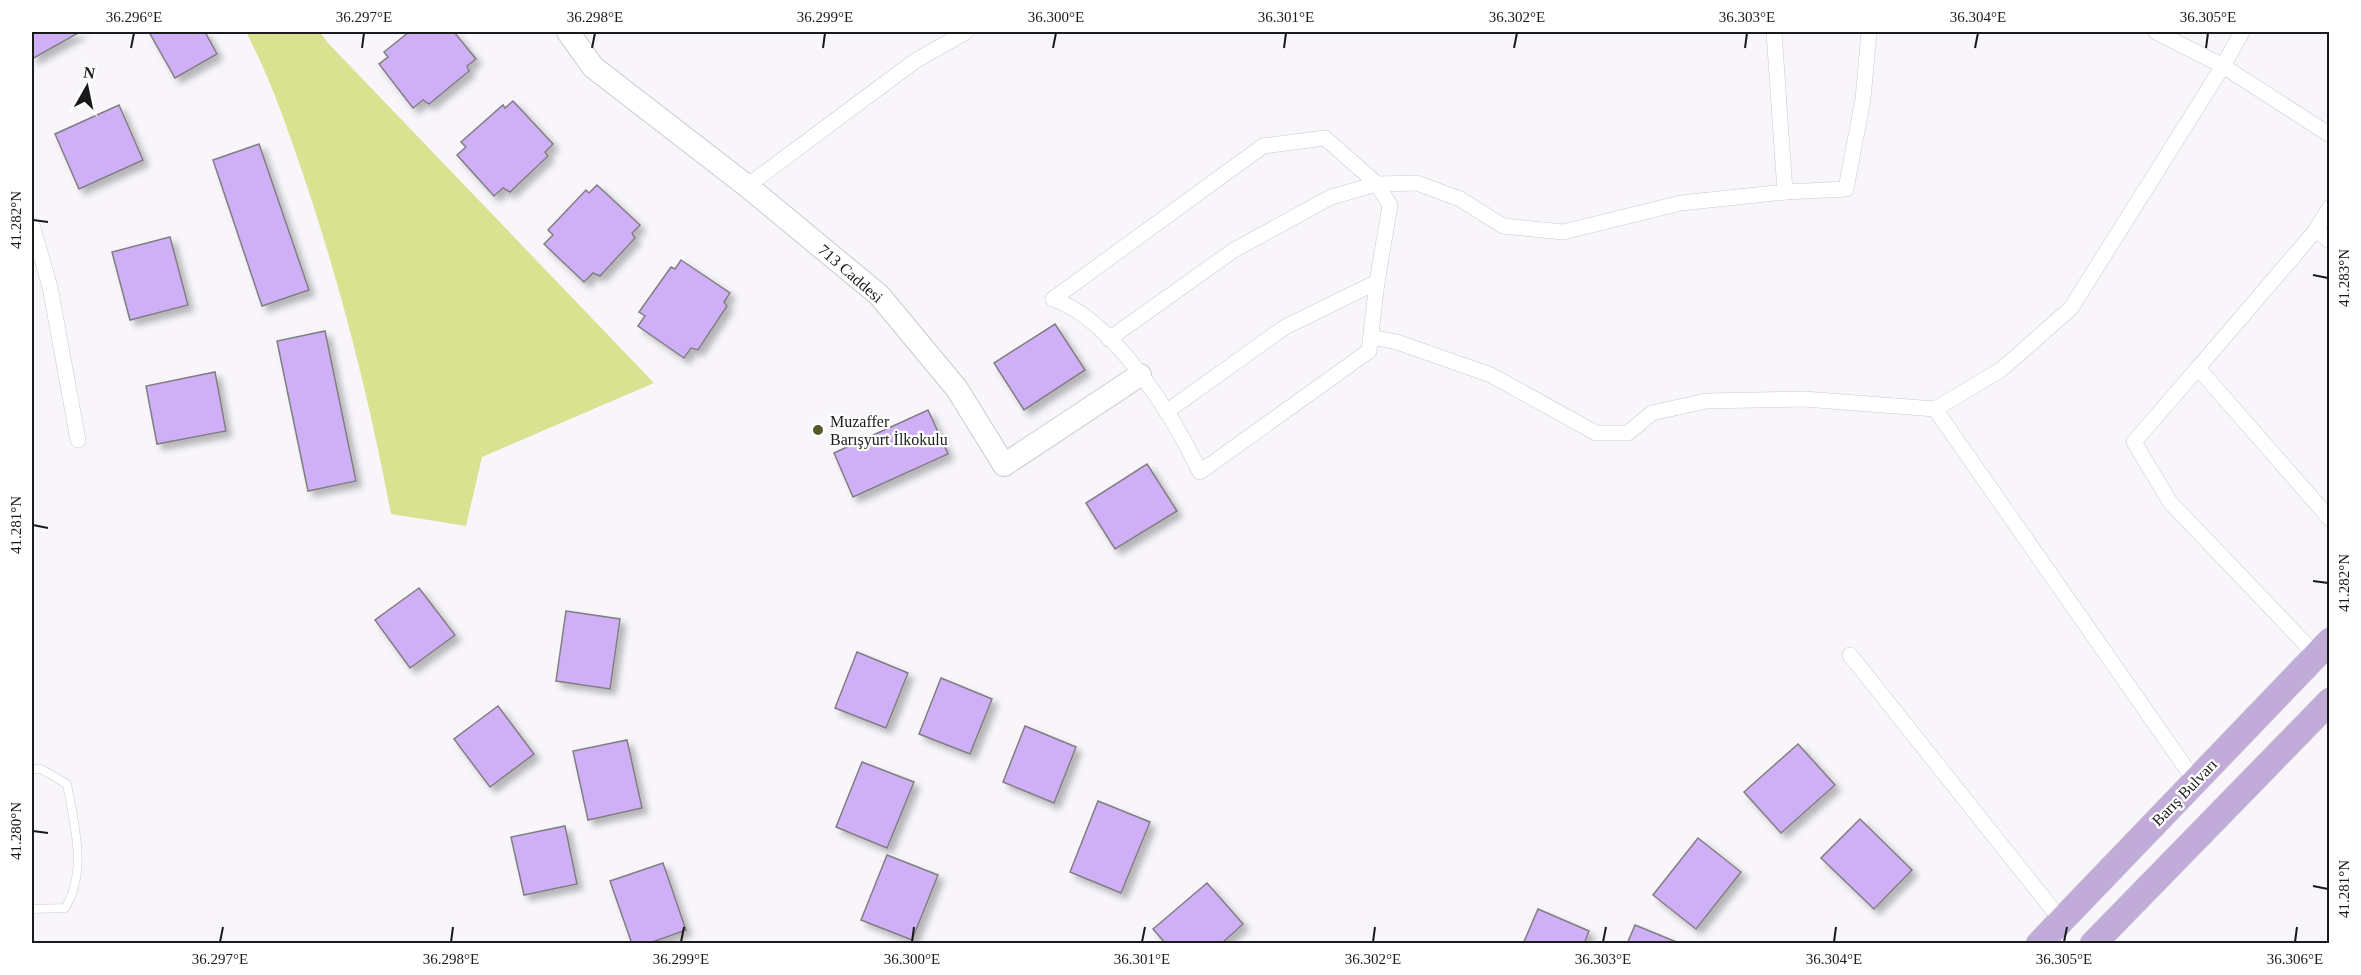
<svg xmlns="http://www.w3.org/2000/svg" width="2361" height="975" font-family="'Times New Roman',serif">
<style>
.green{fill:#d8e291}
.building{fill:#cfb0f6;stroke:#807e82;stroke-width:1.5;filter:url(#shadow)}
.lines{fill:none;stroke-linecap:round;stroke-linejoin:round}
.lane-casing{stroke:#cbc9cd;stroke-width:9}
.street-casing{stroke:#cbc9cd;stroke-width:16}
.secondary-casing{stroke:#cbc9cd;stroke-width:24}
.primary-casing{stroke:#d1d1d1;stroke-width:27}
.lane{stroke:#fff;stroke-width:8}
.street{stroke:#fff;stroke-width:15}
.secondary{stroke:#fff;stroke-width:22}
.primary{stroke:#c1abd9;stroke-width:26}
.ticks{fill:none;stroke:#1a191b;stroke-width:2}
.poi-dot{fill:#555a28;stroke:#fff;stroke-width:2}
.labels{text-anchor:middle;stroke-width:4.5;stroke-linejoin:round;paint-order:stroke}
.street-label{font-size:16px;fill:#1a191b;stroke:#fff}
.poi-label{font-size:16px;fill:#1a191b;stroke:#fff;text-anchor:start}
.neatline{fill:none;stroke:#1a191b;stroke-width:2}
.ticks-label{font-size:15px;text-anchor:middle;fill:#1a191b}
</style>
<defs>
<filter id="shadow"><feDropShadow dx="5.5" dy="5.5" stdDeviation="3" flood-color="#0004"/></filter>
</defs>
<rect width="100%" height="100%" fill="#f8f6fb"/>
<!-- green -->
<path class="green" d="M 246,32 L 320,32 L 328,43 L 654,383 L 482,457 L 466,526 L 391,514 C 369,397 340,283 302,171 C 285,122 270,77 246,32 Z"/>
<!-- building -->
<g class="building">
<polygon points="32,32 80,32 32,59"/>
<polygon points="149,32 205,32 217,54 175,78"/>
<polygon points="409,32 454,32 476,59 467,66 469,71 429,104 423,100 413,108 379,64 388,57 384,52"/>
<polygon points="513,101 553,144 545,152 548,156 510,192 503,188 494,196 457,155 466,147 461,142 503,105 505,108"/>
<polygon points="119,105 143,160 79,189 55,134"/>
<polygon points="259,144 309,290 262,306 213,160"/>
<polygon points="597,185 640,225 632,233 635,238 600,276 593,273 584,282 544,244 553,235 548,230 586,190 589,193"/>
<polygon points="170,237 188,305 130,320 112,252"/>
<polygon points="681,260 730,293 724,302 727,306 698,350 691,348 684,358 638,326 645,316 639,312 671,267 675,269"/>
<polygon points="1055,324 1085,370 1024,410 994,363"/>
<polygon points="325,331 356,481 308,491 277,341"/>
<polygon points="215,372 226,431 157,444 146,386"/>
<polygon points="928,410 948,454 853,497 834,453"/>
<polygon points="1147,464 1177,511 1115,549 1086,503"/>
<polygon points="419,588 455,635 410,668 375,620"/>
<polygon points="566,611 620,619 610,689 556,681"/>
<polygon points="857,652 908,673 886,728 835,708"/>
<polygon points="941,678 992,699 970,754 919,734"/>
<polygon points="498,706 534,754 490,787 454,739"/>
<polygon points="1025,726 1076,747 1054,803 1003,782"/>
<polygon points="627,740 642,808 588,820 573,751"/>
<polygon points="1798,744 1835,785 1781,833 1744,792"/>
<polygon points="862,762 914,782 887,848 836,827"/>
<polygon points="1098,801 1150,822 1121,893 1070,872"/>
<polygon points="1860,819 1912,870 1874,909 1821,858"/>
<polygon points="565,826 577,884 524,895 511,837"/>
<polygon points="1698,838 1741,872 1696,929 1653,895"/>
<polygon points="887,855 938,875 912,940 861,920"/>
<polygon points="663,863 686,930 647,944 632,944 610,881"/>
<polygon points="1207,883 1243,924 1221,944 1166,944 1153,929"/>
<polygon points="1538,909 1589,931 1584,944 1523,944"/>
<polygon points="1635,925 1679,943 1679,944 1627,944"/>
</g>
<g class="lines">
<!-- lane casing -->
<g class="lane-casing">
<path id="lane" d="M 32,769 L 41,769 L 67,784 C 74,823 88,872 65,908 L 32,909"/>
</g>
<!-- street casing -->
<g class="street-casing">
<g id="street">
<polyline points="2156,32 2223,66 2242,32"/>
<polyline points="747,186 915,61 966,32"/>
<polyline points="1785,192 1846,189 1863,99 1869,32"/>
<polyline points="32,225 50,287 78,440"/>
<polyline points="2316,230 2330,207"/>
<polyline points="1053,299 1263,146 1325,138 1377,184 1331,197 1234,250 1109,339"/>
<path d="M 1053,299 C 1114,320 1174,417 1200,472 L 1369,351 L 1377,282"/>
<polyline points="1371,337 1397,342 1491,375 1596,433 1628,433 1652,413 1706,401 1804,399 1935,409 2195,781"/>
<polyline points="2198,368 2316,230 2330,241"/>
<polyline points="1935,409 2002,369 2071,308 2223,66 2330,135"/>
<polyline points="1166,412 1285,327 1377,282 1390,205 1377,184 1417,183 1460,199 1503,226 1563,232 1681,203 1785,192 1774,32"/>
<polyline points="1850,655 2061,920"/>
<polyline points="2316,655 2170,502 2134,442 2198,368 2330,519"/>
</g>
</g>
<!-- secondary casing -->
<g class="secondary-casing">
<polyline id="secondary" points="568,32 593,67 747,186 879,295 957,389 1004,465 1140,375"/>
</g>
<!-- primary casing -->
<g class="primary-casing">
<g id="primary">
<polyline points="2039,944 2330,641"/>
<polyline points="2093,944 2330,701"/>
</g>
</g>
<!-- lane -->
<use href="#lane" class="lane"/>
<!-- street -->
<use href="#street" class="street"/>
<!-- secondary -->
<use href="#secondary" class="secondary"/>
<!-- primary -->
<use href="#primary" class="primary"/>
</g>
<!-- ticks -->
<path class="ticks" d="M 131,48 L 134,33M 362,48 L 364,33M 592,48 L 595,33M 823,48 L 825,33M 1053,48 L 1056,33M 1284,48 L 1286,33M 1514,48 L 1517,33M 1745,48 L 1747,33M 1975,48 L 1978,33M 2206,48 L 2208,33M 33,220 L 48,222M 2313,275 L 2328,278M 33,525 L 48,528M 2313,581 L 2328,583M 33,831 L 48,833M 2313,886 L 2328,889M 220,942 L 223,927M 451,942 L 453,927M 681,942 L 684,927M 912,942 L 914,927M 1142,942 L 1145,927M 1373,942 L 1375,927M 1603,942 L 1606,927M 1834,942 L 1836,927M 2064,942 L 2067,927M 2295,942 L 2297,927"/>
<!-- markers -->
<circle class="poi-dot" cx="818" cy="430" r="6"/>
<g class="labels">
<!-- street labels -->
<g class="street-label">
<text transform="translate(851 273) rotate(41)" y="6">713 Caddesi</text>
<text transform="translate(2184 792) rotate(-46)" y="6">Barış Bulvarı</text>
</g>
<!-- poi labels -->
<g class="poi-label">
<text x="830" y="427">Muzaffer<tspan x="830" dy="18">Barışyurt İlkokulu</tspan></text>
</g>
</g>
<!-- border -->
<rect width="2361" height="975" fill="none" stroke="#ffffff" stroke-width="66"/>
<!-- north arrow -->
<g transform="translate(87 87) rotate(9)" stroke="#ffffff" stroke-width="4.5" paint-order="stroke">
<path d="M0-4.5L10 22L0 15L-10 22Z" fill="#1a191b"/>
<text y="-9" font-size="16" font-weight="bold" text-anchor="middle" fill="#1a191b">N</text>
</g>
<rect x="33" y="33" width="2295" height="909" class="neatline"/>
<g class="ticks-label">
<text x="134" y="22">36.296°E</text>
<text x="364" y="22">36.297°E</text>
<text x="595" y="22">36.298°E</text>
<text x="825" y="22">36.299°E</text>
<text x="1056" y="22">36.300°E</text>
<text x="1286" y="22">36.301°E</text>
<text x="1517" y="22">36.302°E</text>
<text x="1747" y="22">36.303°E</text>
<text x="1978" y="22">36.304°E</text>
<text x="2208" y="22">36.305°E</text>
<text transform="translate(16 220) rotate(-90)" y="5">41.282°N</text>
<text transform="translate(2344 278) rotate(-90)" y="5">41.283°N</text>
<text transform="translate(16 525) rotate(-90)" y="5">41.281°N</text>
<text transform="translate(2344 583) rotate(-90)" y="5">41.282°N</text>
<text transform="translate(16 831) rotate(-90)" y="5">41.280°N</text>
<text transform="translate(2344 889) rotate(-90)" y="5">41.281°N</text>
<text x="220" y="964">36.297°E</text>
<text x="451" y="964">36.298°E</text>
<text x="681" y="964">36.299°E</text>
<text x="912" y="964">36.300°E</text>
<text x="1142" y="964">36.301°E</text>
<text x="1373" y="964">36.302°E</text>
<text x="1603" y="964">36.303°E</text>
<text x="1834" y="964">36.304°E</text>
<text x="2064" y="964">36.305°E</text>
<text x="2295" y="964">36.306°E</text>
</g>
</svg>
